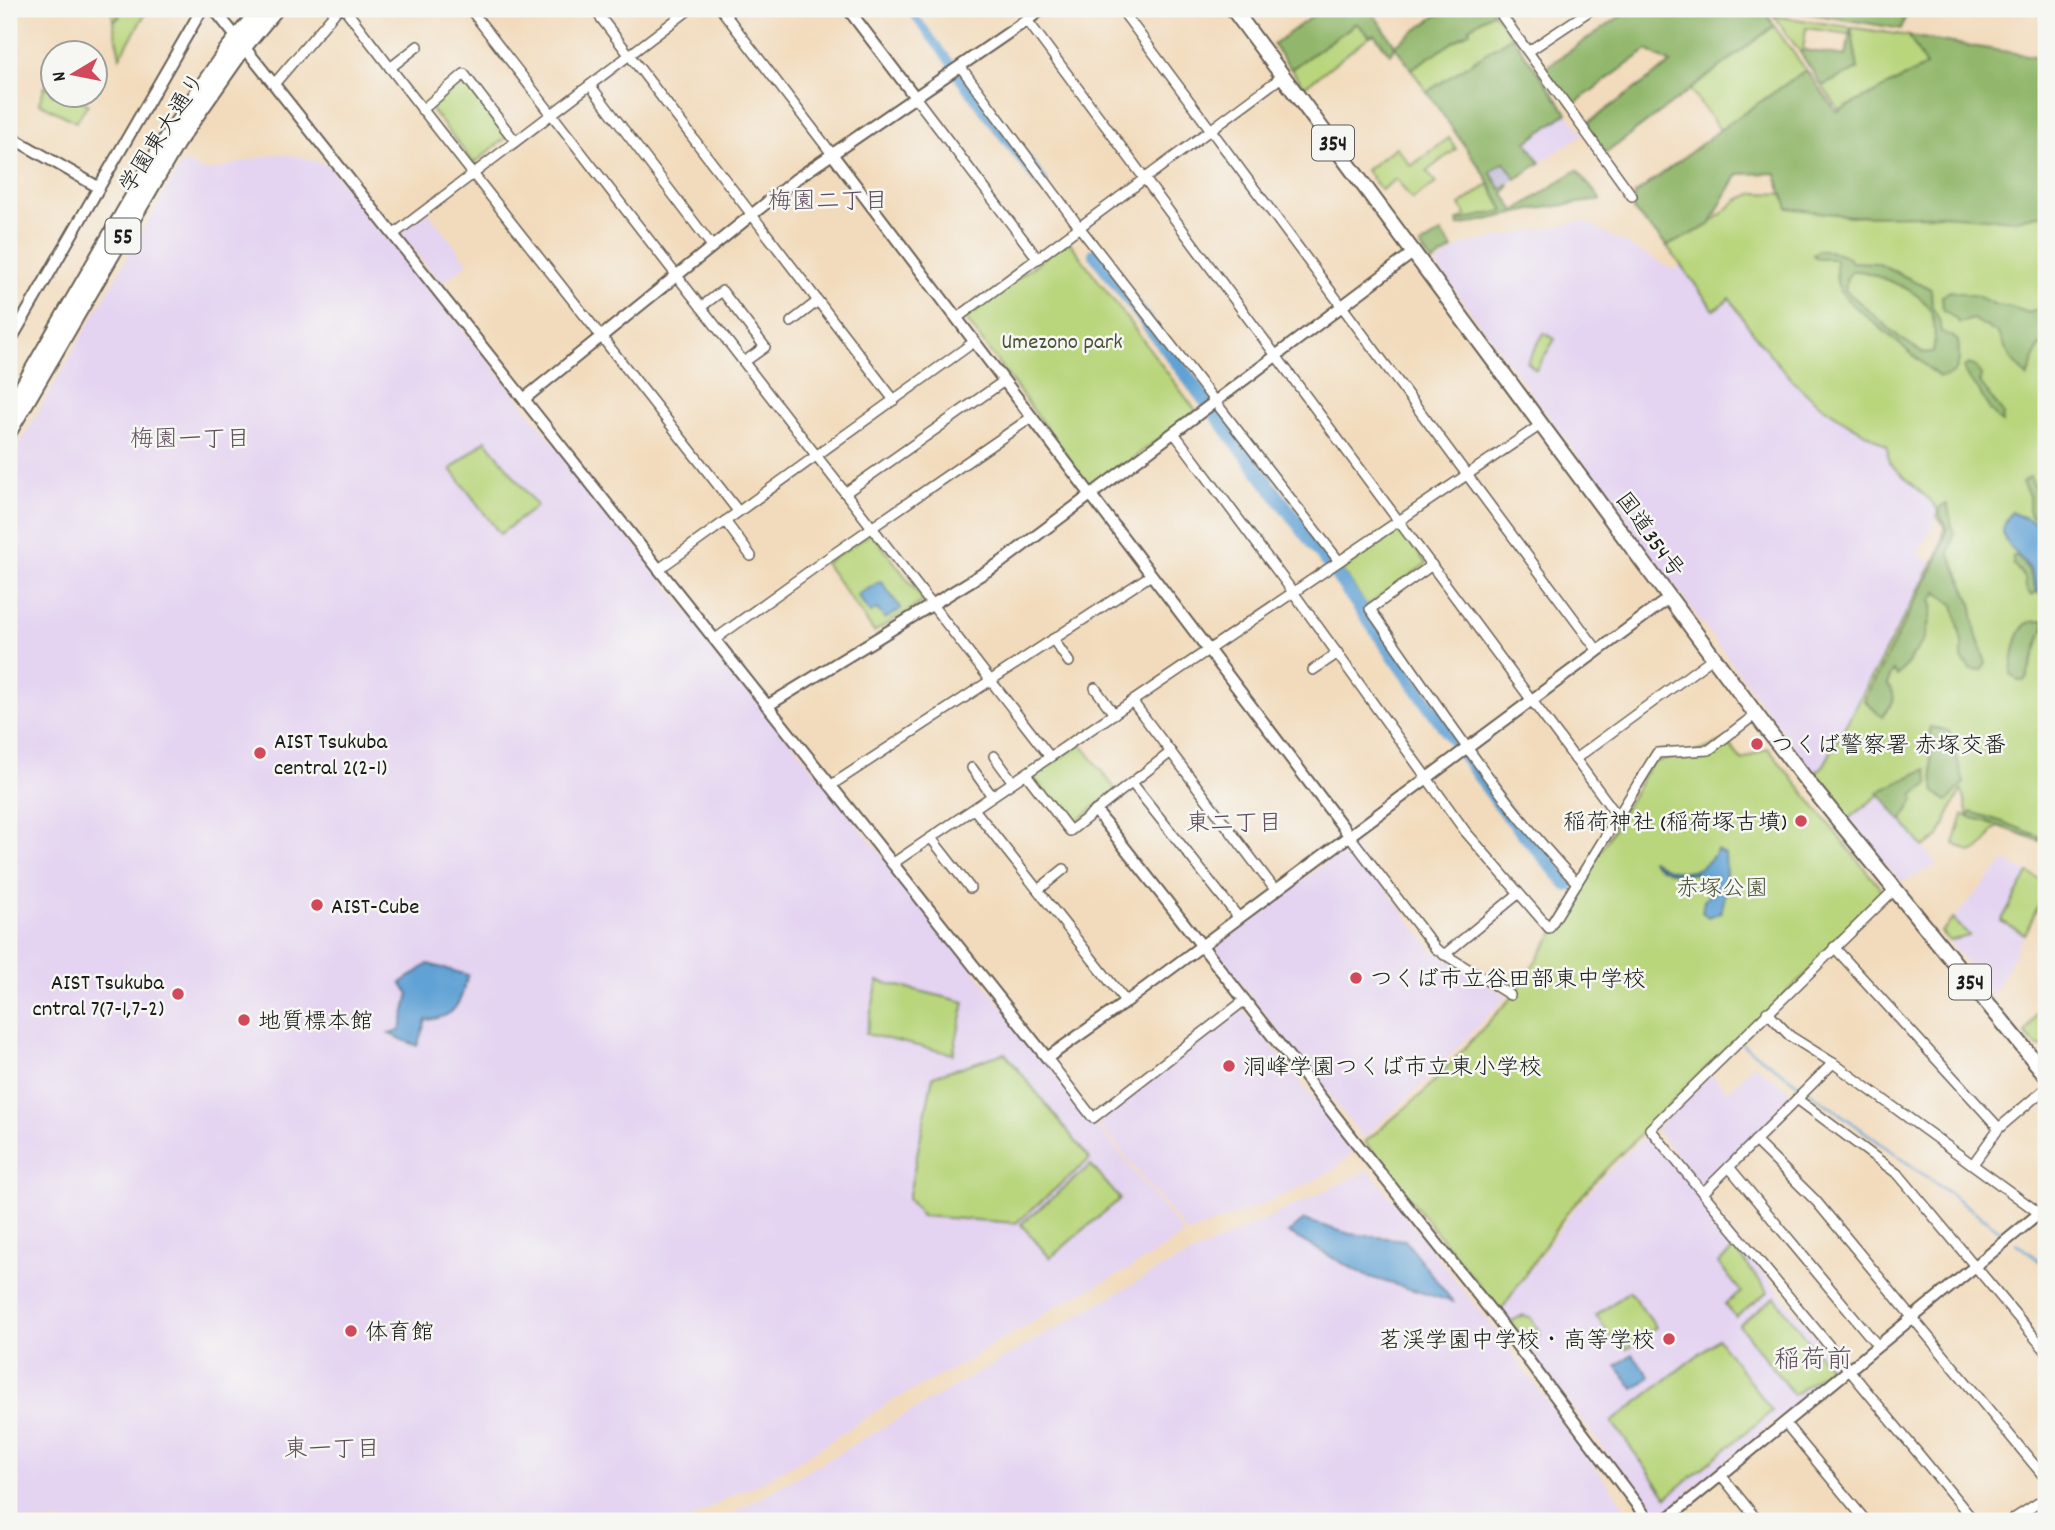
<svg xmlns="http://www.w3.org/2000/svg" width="2055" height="1530" font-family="Dekko,'Klee One',sans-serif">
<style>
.built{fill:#e4d3f1}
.industrial{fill:#c6c0d9}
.green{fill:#b9d67d;stroke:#6a794c;stroke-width:2}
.forest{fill:#92b76c;stroke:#576a44;stroke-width:2;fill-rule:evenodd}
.water{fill:#61a2d5;stroke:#3e5f78;stroke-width:2}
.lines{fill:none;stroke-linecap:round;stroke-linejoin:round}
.stream{stroke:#61a2d5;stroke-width:2.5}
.canal{stroke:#61a2d5;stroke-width:8}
.river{stroke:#61a2d5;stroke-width:14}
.minor-casing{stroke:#675f54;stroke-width:12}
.tertiary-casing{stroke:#675f54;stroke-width:14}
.primary-casing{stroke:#675f54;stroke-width:18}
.trunk-casing{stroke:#675f54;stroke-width:18}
.minor{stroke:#fff;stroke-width:9}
.tertiary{stroke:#fff;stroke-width:10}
.primary{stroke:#fff;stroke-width:14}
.trunk{stroke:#fff;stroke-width:14}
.poi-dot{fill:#d1495b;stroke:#f6f6f2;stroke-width:2.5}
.labels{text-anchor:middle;stroke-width:5;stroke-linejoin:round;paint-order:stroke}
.shield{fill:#f6f6f2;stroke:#5d5d5c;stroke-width:2}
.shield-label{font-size:21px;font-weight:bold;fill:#1c1c1c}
.street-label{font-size:23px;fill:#1c1c1c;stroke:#f6f6f2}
.park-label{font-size:23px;fill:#4b5439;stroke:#f6f6f2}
.poi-label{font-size:23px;fill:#1c1c1c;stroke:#f6f6f2;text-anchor:start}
.neighbourhood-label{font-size:24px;fill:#604f5d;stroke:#f6f6f2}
.quarter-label{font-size:26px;fill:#604f5d;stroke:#f6f6f2}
</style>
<rect width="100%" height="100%" fill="#f6f6f2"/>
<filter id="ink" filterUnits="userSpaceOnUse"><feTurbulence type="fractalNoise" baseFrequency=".0143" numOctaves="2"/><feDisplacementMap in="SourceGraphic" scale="14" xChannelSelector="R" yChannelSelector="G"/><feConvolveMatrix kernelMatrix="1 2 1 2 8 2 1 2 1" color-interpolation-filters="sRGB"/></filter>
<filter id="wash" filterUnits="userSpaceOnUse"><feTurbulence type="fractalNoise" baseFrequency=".00686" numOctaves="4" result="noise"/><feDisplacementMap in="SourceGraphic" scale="28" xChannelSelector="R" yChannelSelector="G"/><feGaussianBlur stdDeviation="1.57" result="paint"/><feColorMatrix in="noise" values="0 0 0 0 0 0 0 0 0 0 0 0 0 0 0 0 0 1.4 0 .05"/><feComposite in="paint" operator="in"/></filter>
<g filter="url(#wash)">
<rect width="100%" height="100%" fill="#f2dbbc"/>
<!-- built -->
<g class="built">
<polygon points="1567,113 1583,134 1540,163 1527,143"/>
<polygon points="277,154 299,156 329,166 385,237 389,236 1183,1233 1182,1236 1130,1269 1057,1305 1030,1324 991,1345 970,1360 890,1402 812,1453 764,1481 728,1497 689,1521 10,1521 9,1519 9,462 183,161 205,172 206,170 212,171 256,158"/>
<polygon points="428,212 468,263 441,284 401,234"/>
<polygon points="1583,221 1674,270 1681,265 1714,310 1730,297 1742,318 1790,377 1819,405 1887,446 1939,512 1918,555 1933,563 1824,765 1814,774 1435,264 1462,245"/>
<polygon points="1879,794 1938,865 1901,882 1848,819"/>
<polygon points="1348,846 1353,846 1433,951 1507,996 1421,1086 1363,1138 1217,954 1219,942"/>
<polygon points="2005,861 2028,873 2001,921 2025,934 1992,995 1941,932"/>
<polygon points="1241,1010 1244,1010 1354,1151 1336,1168 1306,1185 1251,1209 1189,1233 1186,1232 1098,1122"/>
<polygon points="1753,1064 1795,1095 1706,1185 1701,1185 1655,1129 1711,1074 1728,1092"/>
<polygon points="1649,1132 1839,1366 1663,1514 1651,1512 1500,1312 1570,1214 1603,1176"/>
<polygon points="1369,1170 1491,1325 1635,1521 720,1521 1154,1272"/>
</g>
<!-- industrial -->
<polygon class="industrial" points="1504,161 1516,179 1502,189 1489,171"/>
<!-- green -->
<g class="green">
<polygon points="111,9 148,9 120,57 113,22 120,17 119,15 113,20"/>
<polygon points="1493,12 1512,36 1427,92 1411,69 1470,31 1468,28"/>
<polygon points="1774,16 1909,36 1926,66 1840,111 1822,86 1858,69 1851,29 1849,34 1806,28 1803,50 1800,52"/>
<polygon points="1357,23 1370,36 1304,87 1291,69"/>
<polygon points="1774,26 1806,70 1720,130 1690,90"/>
<polygon points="465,80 509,135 474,163 430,108"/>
<polygon points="45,86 52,89 52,94 66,95 88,104 76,122 39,103"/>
<polygon points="1449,138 1456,149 1427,171 1436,183 1412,200 1396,179 1381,190 1366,170 1396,147 1411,166"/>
<path d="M 2046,175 L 2046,843 L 2001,826 L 1993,830 C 1989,840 1982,849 1972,853 L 1954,844 L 1963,815 L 1968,816 L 1962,790 L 1953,805 L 1939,837 L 1923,847 L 1880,794 L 1848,819 L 1814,774 L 1824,765 L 1933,563 L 1940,549 L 1945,527 L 1937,516 L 1939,511 L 1931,501 L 1889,463 L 1887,446 C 1865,433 1843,421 1822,406 C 1792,386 1748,329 1730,298 L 1714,310 L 1667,246 L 1709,225 L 1737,200 L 1755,193 L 1822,195 Z"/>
<polygon points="1489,184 1504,211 1457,221 1466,215 1460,205"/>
<polygon points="1068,240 1196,411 1098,485 1087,483 965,318"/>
<polygon points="1544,333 1555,339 1536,370 1527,362"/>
<polygon points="486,440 537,506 500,534 451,469"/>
<polygon points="1401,529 1426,564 1367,606 1342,570"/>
<polygon points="872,533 924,601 874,632 825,563"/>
<polygon points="1726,741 1742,760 1768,748 1884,893 1852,925 1834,947 1767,1012 1719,1055 1604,1171 1566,1214 1500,1312 1365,1142 1424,1092 1511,998 1553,935 1651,763 1700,751"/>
<polygon points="1081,744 1116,790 1070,827 1033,776"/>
<polygon points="2028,873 2046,883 2046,890 2025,934 2001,921"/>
<polygon points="1953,919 1969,935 1969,936 1949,941 1941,932"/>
<polygon points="878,981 965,1002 953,1054 866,1034"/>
<polygon points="2046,997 2046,1047 2037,1046 2025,1034"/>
<polygon points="1005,1053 1090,1159 1016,1223 922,1216 908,1199 933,1076"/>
<polygon points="1091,1165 1120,1199 1050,1258 1021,1224"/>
<polygon points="1735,1249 1768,1292 1736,1317 1725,1304 1741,1292 1718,1263"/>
<polygon points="1629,1291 1656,1327 1627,1349 1622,1342 1618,1345 1596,1316"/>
<polygon points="1775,1297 1829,1368 1794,1395 1739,1325"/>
<polygon points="1523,1315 1530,1317 1540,1331 1538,1340 1529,1347 1510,1322"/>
<polygon points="1718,1339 1772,1411 1667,1497 1612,1422"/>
</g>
<!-- forest -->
<g class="forest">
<polygon points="1322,9 1370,9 1395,45 1446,9 1491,9 1493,12 1469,28 1470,31 1411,69 1395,46 1390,54 1374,34 1370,36 1356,23 1291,69 1273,45"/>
<polygon points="1631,9 1744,9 1767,13 1774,26 1606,153 1585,125 1671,63 1647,50 1571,106 1545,68"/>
<polygon points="1782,9 1901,9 1906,15 1901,29"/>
<polygon points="1851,27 1858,69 1822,86 1800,52 1803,50 1846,56"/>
<polygon points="1512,36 1567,113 1527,142 1540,163 1516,179 1504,162 1490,172 1501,189 1508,184 1509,187 1503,193 1515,211 1577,170 1601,200 1536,209 1458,226 1457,221 1504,211 1485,175 1427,92"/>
<polygon points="1909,36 2046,58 2046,213 2016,220 1939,215 1850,216 1788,208 1775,173 1738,174 1721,203 1710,225 1667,246 1633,210 1634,195 1720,130 1806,70 1837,112 1926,66"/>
<polygon points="1441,233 1453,249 1432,263 1420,246"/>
<path d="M 1818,250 C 1831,252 1844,251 1852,262 L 1877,263 L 1931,289 L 1932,307 L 1939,319 L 1941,333 L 1952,336 L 1958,341 C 1960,359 1962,377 1939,377 L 1852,304 C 1835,289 1836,281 1836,259 L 1818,259 L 1813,255 ZM 1852,271 C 1864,270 1873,275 1884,279 C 1923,293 1941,308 1933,352 L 1923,353 L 1899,337 L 1845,290 L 1847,278 Z"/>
<polygon points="1950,291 1977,296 1996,305 2012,307 2029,313 2046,305 2046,343 2039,346 2027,377 2011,359 1998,334 1973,319 1960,323 1943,309 1942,296"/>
<path d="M 1969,364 L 1976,367 L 1981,375 L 1980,383 L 2003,413 L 2002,423 C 1991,414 1986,403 1979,391 C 1973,382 1965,379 1964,367 Z"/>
<polygon points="2030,477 2037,491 2046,502 2046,526 2039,519 2029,515 2029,496 2022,482"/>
<path d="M 1947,504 L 1954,533 L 1949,553 L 1971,602 L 1976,634 L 1986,663 L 1982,671 L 1971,670 L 1962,659 L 1962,643 L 1954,605 L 1937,592 L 1931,601 L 1933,605 L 1925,638 L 1905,667 L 1897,676 L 1893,671 L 1887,684 C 1899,700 1893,702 1882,717 L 1864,700 L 1936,562 L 1942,547 L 1947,528 L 1940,515 L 1940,507 Z"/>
<polygon points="2013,556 2017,556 2028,569 2037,592 2031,596 2026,588 2025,578 2013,564"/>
<path d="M 2046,621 L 2027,677 L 2024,681 L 2018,681 L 2011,674 C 2012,661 2015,630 2028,623 C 2033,621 2041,621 2046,621 Z"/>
<polygon points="1930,727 1949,731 1964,783 1949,800 1946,801 1935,792 1929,749"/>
<polygon points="1926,769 1929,784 1913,795 1915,799 1901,821 1878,792"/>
<polygon points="1971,812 2003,822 2046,839 2046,843 1985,821 1968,817"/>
</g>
<!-- water -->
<g class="water">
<path d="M 2011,512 C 2024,519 2034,519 2046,529 L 2046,599 C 2033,592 2037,581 2030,570 C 2023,558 2006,547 2003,533 C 2002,525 2008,518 2011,512 Z"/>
<polygon points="881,581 901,609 885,619 877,609 870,613 857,595"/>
<path d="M 1717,850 L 1725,854 C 1726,873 1728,896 1720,913 L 1708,917 L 1702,912 L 1704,901 L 1709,895 L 1707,889 L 1699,886 L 1696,873 C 1681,877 1663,872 1651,861 L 1652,860 C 1677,877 1701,877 1717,850 Z"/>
<path d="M 428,964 L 468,975 C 460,1001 458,1018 426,1020 L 417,1046 L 389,1034 L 399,1031 L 401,1028 L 409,994 L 401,983 Z"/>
<polygon points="1304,1220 1350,1234 1405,1240 1453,1302 1366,1276 1288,1233"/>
<polygon points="1632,1354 1650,1377 1634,1389 1616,1366"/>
</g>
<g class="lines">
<!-- stream -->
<g class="stream">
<polyline points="1743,1045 1803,1087"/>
<polyline points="1810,1092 2004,1233"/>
<polyline points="2016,1243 2046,1266"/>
</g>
<!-- canal -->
<polyline class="canal" points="909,9 959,74"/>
<!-- river -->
<g class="river">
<polyline points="959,74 1041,182"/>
<polyline points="1095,254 1336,574 1502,808 1568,885"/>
</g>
</g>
</g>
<g filter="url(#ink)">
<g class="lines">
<!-- minor casing -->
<g class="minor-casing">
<g id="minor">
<path d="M 345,9 C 474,178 608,343 738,511"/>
<polyline points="470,9 1050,757"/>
<polyline points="594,9 894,400"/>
<polyline points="721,9 832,154"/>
<polyline points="1121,9 1598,651"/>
<polyline points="1497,9 1632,196"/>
<polyline points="1027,20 1619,818"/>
<polyline points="1529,51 1592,9"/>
<polyline points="960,66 1080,228 1339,561"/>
<polyline points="390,68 418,46"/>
<polyline points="275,83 338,9"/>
<polyline points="590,85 712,246"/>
<polyline points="915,97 1038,259"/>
<polyline points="422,110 464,74 515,141"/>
<polyline points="394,234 690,9"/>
<polyline points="701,307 722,291 765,347 744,362"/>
<polyline points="957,318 1283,76"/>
<polyline points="791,322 818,301"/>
<polyline points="1174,433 1293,592 1465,831 1549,928 1657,753 1709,750 1756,714"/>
<polyline points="845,493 1004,381"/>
<polyline points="725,521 751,556"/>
<path d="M 1432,565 L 1370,609 C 1436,702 1498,800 1577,883"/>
<polyline points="659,569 974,342"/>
<polyline points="1053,639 1069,662"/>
<polyline points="714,640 825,560 1032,417"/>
<polyline points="1313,670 1338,653"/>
<polyline points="1095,688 1114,714"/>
<polyline points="1132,701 1276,891"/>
<polyline points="994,756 1013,782"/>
<polyline points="1575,759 1714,657"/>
<polyline points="972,768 992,796"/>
<polyline points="1026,774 1070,831 1171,752"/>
<polyline points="1132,783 1239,918"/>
<polyline points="830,786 1151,575"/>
<polyline points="974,809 1126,1002"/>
<polyline points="1349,835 1436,949 1510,995"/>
<polyline points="931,838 970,888"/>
<polyline points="892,864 1542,424"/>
<polyline points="1895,889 1650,1129 1974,1521"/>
<polyline points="1038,890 1064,869"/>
<polyline points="1834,947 1999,1128"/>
<polyline points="1444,955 1518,894"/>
<polyline points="1767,1012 1790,1036 1833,1063 2046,1218"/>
<polyline points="1047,1058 1093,1118 1245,1000"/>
<polyline points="1797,1099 1899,1175 2046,1351"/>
<polyline points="1755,1141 1816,1201 2046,1479"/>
<polyline points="1973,1164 1999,1128 2046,1088"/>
<polyline points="1729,1167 1878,1346"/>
<polyline points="1703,1193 1833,1063"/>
<polyline points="1785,1423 1866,1521"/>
<polyline points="1721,1475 1758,1521"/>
<polyline points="2010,1521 2046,1498"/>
</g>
</g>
<!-- tertiary casing -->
<g class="tertiary-casing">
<g id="tertiary">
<polyline points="214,9 1047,1058 1126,1002 1669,598"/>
<polyline points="848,9 915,97"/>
<polyline points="9,136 98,187"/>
<polyline points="832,154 1349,835"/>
<polyline points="9,343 202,9"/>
<polyline points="524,399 796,179 1043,9"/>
<polyline points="767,706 1000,563 1414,252"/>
<polyline points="1096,811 1358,1145 1495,1316 1649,1521"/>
<polyline points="1665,1521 2046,1208"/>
</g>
</g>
<!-- primary casing -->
<g class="primary-casing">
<g id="primary">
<polyline points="9,410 166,139 226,51 260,9"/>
<polyline points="9,432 177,143 245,46 276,9"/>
</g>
</g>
<!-- trunk casing -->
<g class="trunk-casing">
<polyline id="trunk" points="1233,9 1769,732 1810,785 2046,1075"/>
</g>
<!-- minor -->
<use href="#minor" class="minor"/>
<!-- tertiary -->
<use href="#tertiary" class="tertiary"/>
<!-- primary -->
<use href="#primary" class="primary"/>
<!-- trunk -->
<use href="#trunk" class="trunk"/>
</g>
</g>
<!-- markers -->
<g class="poi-dot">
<circle cx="1757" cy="744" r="7"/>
<circle cx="260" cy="753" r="7"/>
<circle cx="1801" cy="821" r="7"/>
<circle cx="317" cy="905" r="7"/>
<circle cx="1356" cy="978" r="7"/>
<circle cx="178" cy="994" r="7"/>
<circle cx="244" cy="1020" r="7"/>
<circle cx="1229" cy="1066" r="7"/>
<circle cx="351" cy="1331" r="7"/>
<circle cx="1669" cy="1339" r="7"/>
</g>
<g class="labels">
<!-- shield labels -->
<g class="shield">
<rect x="1312" y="125.5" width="42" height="35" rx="5"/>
<rect x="105.5" y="218.5" width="35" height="35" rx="5"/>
<rect x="1949" y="964.5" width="42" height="35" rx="5"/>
</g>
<g class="shield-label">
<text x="1333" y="150">354</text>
<text x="123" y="243">55</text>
<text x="1970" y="989">354</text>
</g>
<!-- street labels -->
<g class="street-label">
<text transform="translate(161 132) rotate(-57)" y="8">学園東大通り</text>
<text transform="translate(1651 534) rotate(54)" y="8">国道354号</text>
</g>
<!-- park labels -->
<g class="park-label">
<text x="1062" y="348">Umezono park</text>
<text x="1722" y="895">赤塚公園</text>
</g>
<!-- poi labels -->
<g class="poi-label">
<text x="274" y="748">AIST Tsukuba<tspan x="274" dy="26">central 2(2-1)</tspan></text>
<text x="1771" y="752">つくば警察署 赤塚交番</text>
<text x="1787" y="829" text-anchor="end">稲荷神社 (稲荷塚古墳)</text>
<text x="331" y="913">AIST-Cube</text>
<text x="1370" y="986">つくば市立谷田部東中学校</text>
<text x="164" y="989" text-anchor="end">AIST Tsukuba<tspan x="164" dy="26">cntral 7(7-1,7-2)</tspan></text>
<text x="258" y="1028">地質標本館</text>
<text x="1243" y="1074">洞峰学園つくば市立東小学校</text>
<text x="365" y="1339">体育館</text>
<text x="1655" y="1347" text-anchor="end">茗渓学園中学校・高等学校</text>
</g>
<!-- neighbourhood labels -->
<g class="neighbourhood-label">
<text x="828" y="208">梅園二丁目</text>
<text x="190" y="446">梅園一丁目</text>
<text x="1234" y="830">東二丁目</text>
<text x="332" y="1456">東一丁目</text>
</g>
<!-- quarter labels -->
<g class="quarter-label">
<text x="1813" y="1367">稲荷前</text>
</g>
</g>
<!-- margin -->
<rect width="2055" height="1530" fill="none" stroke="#f6f6f2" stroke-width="35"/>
<!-- north arrow -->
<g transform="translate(74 74) rotate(260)"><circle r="33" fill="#f6f6f2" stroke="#9f9f9c" stroke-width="2"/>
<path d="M0-5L12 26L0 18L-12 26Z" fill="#d1495b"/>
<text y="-10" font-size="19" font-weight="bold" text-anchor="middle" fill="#1c1c1c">N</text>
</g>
</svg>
